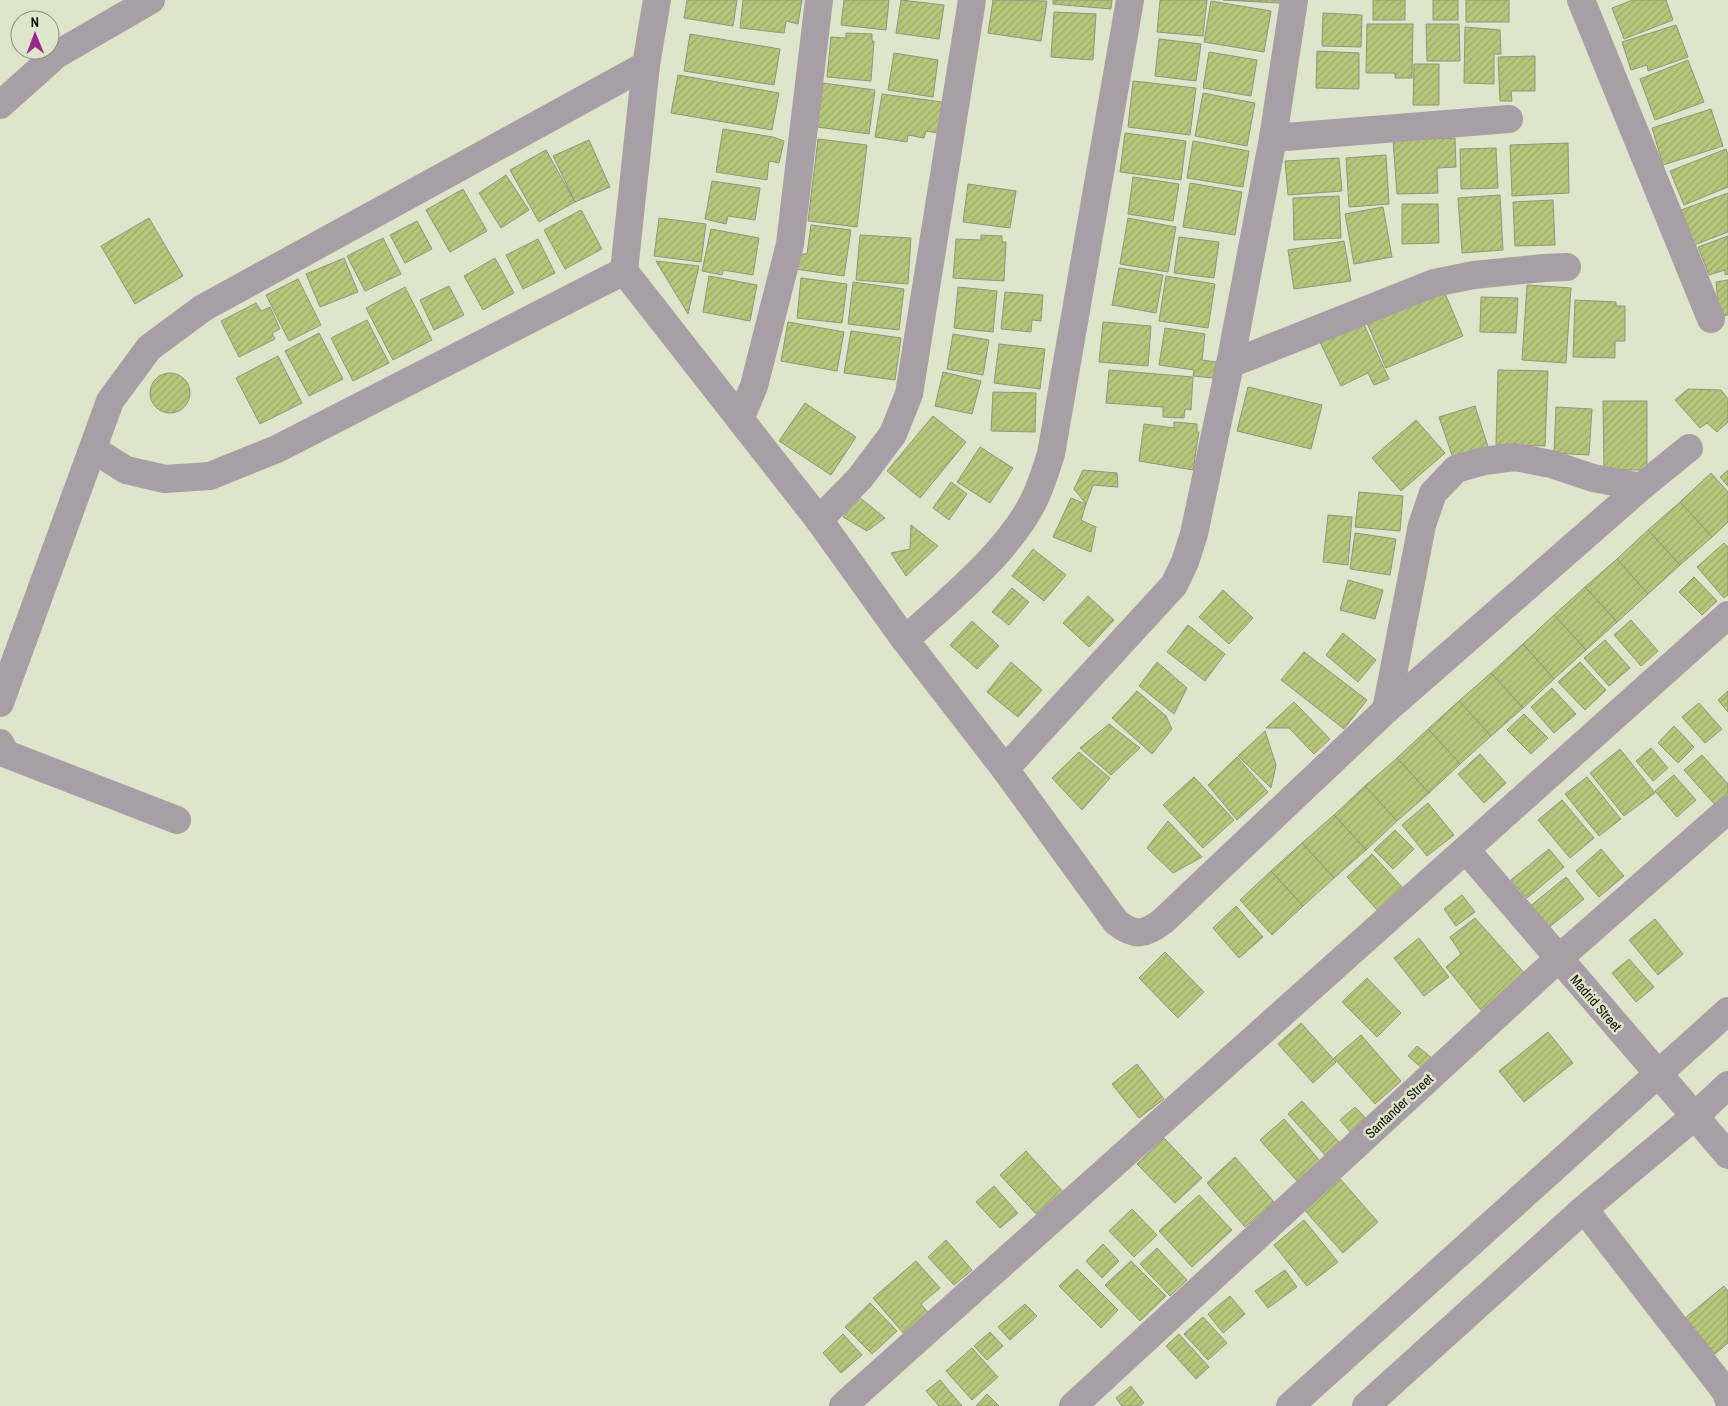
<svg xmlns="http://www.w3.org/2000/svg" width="1728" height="1406" font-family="'Archivo Narrow',sans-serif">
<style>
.building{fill:url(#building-hatch);stroke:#90967e}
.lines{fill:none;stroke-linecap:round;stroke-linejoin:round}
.minor{stroke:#a89ea6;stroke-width:28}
.tertiary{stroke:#a89ea6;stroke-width:28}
.labels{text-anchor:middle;stroke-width:5;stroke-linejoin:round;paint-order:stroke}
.street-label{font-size:14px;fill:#0e1007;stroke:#dee5cb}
</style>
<defs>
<pattern id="building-hatch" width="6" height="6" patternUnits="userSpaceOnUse" patternTransform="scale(1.25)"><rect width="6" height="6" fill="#b6c77b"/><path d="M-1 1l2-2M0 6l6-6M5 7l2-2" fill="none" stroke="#9baa69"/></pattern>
</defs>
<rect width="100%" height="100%" fill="#dee5cb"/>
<!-- building -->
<g class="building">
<polygon points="687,0 737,0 733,26 684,18"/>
<polygon points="743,0 802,0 798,24 786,21 784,33 740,28"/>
<polygon points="844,0 889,0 886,30 841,25"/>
<polygon points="901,0 944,5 939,39 896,33"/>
<polygon points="993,0 1047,1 1041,41 988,33"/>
<polygon points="1053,0 1112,0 1111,9 1053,4"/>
<polygon points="1160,0 1207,0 1203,36 1157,32"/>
<polygon points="1223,0 1279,0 1279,3"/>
<rect x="1373" y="0" width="32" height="20"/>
<rect x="1433" y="0" width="25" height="20"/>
<rect x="1466" y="0" width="43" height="22"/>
<polygon points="1633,0 1666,0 1673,20 1624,39 1612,8"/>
<polygon points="1211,1 1271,11 1264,52 1204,42"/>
<polygon points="1054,12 1096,14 1093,60 1051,57"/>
<polygon points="1323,13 1362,15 1361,47 1322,46"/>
<polygon points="1367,24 1413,24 1412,78 1395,78 1395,73 1366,73"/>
<polygon points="1426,24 1459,24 1460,61 1427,61"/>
<polygon points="1676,25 1688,57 1648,71 1647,65 1631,70 1622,42"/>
<polygon points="1465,27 1500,30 1501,54 1494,54 1494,84 1464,83"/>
<polygon points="846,33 872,34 872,41 874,41 871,81 827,77 831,37 846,38"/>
<polygon points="690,34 780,49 774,85 684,71"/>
<polygon points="1159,39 1201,44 1196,81 1155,76"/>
<polygon points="1317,51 1359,53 1359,89 1316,88"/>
<polygon points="1209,52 1257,60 1251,96 1203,88"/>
<polygon points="894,53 938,60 933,97 888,90"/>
<polygon points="1535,56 1535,91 1511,91 1512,101 1500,101 1498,57"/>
<polygon points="1688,60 1704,102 1655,120 1640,79"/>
<polygon points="1414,64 1439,64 1439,105 1413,105"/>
<polygon points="678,75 779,93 772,130 671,113"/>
<polygon points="1133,81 1196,88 1190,135 1128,127"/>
<polygon points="823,83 875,90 869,134 817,127"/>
<polygon points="1203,93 1255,103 1247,146 1195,136"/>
<polygon points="882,94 942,102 938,133 926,131 924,138 908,135 907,142 875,137"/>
<polygon points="1711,109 1723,146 1663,165 1652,128"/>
<polygon points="723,129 773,137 784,141 779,163 769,161 767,180 716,172"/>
<polygon points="1125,133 1186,141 1181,180 1120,172"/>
<polygon points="1455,138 1456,167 1437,168 1438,193 1397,194 1393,140"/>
<polygon points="818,139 867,145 857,227 808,221"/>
<polygon points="589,140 610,187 575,202 553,156"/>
<polygon points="1193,141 1249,151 1243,187 1187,178"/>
<polygon points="1568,143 1569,193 1512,196 1510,145"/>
<polygon points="1496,148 1498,188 1461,189 1460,149"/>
<polygon points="1726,149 1728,155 1728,187 1684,205 1670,171"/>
<polygon points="546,150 575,202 539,222 510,170"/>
<polygon points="1386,155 1389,204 1349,207 1346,158"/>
<polygon points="1339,158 1342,191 1288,195 1285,161"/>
<polygon points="506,175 529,210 501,228 479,193"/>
<polygon points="1133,177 1179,184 1173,221 1128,214"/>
<polygon points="712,181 760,188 755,220 728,216 726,224 705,219"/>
<polygon points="1190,183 1242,192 1235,235 1183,227"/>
<polygon points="968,184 1016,191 1010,228 963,222"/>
<polygon points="463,189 487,231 450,252 426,210"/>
<polygon points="1728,193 1728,232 1694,245 1681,210"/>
<polygon points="1500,195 1503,250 1462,253 1458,198"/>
<polygon points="1339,196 1341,238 1294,240 1293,198"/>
<polygon points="1553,200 1555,245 1515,246 1513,202"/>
<polygon points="1402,204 1438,204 1439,243 1402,244"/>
<polygon points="1383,207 1392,257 1354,264 1345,214"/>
<polygon points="581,210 602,249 565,269 544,230"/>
<polygon points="149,218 183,276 135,304 101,246"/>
<polygon points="659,218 706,224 701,262 654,256"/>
<polygon points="1128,218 1176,227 1168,272 1120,264"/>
<polygon points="417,221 432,249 405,263 390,235"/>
<polygon points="811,225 851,230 844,276 795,269 796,254 807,254"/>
<polygon points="711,229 759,238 753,275 723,270 722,275 702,271"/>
<polygon points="860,235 911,238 908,284 856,280"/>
<polygon points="981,235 1002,236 1002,242 1006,242 1004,281 953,278 956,239 981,240"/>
<polygon points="1728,236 1728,274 1725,275 1725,270 1709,275 1698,247"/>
<polygon points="1179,237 1219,242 1214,278 1174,273"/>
<polygon points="383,238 401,274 365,291 347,256"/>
<polygon points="538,239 555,273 523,289 506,255"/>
<polygon points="1344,241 1351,281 1294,289 1288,250"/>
<polygon points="344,258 358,292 320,307 306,274"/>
<polygon points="495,258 514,293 483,310 464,276"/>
<polygon points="656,261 699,266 688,314"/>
<polygon points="1119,268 1163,275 1156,313 1112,305"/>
<polygon points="709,276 757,285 750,321 703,312"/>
<polygon points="1166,276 1215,284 1208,328 1159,321"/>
<polygon points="801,278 847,284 842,323 797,318"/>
<polygon points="298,279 321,325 289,341 266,295"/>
<polygon points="1728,280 1728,315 1719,316 1716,282"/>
<polygon points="853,282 904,289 899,330 848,324"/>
<polygon points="1527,285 1571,288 1566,363 1522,360"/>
<polygon points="449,286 464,315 434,330 420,300"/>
<polygon points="405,287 432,340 393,360 366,308"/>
<polygon points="958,287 997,291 993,332 954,328"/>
<polygon points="1444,291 1463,336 1386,368 1367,323"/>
<polygon points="1005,292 1043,295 1041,321 1032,320 1031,332 1001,329"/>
<polygon points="1481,297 1518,298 1516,333 1480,332"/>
<polygon points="1575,300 1616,302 1616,306 1625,306 1625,341 1615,341 1615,358 1573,357"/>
<polygon points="256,303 261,311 270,307 280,329 272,333 275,339 239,357 221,321"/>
<polygon points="367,320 389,363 353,381 331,338"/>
<polygon points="1362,320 1389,379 1374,385 1368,373 1341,386 1319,340"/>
<polygon points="788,322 844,332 837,371 781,361"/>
<polygon points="1103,322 1151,326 1148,366 1099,362"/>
<polygon points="1165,328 1205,334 1202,360 1216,362 1213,378 1193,376 1194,370 1159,365"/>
<polygon points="851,331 901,338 895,380 844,373"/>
<polygon points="319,333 343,379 309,396 285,351"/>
<polygon points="953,334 989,340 983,375 947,369"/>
<polygon points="999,344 1045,349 1040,389 994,383"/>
<polygon points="278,356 302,403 260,424 236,378"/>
<polygon points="1109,370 1193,377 1191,410 1185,409 1184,418 1163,417 1163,407 1106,403"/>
<polygon points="1498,370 1548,371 1545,446 1496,445"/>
<polygon points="943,372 981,381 972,414 935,406"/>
<circle cx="170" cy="393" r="20"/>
<polygon points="1248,387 1322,405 1311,449 1237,431"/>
<polygon points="1688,389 1721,390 1728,399 1728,422 1717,432 1707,423 1700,428 1675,400"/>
<polygon points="993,392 1036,393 1035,432 991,431"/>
<polygon points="1603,401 1647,401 1647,470 1604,470"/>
<polygon points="805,403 856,437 831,475 779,441"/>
<polygon points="1475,406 1490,453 1455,464 1439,417"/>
<polygon points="1556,407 1592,409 1589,455 1554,453"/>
<polygon points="933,416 966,442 920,498 887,471"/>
<polygon points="1416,420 1445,453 1401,491 1372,458"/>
<polygon points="1174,422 1197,424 1197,432 1199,432 1193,470 1139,461 1144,424 1174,428"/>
<polygon points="980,447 1013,468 990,503 957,482"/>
<polygon points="1083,470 1117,473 1118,487 1093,485 1086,504 1074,489"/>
<polygon points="1728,470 1728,486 1720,477"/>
<polygon points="1711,473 1728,492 1728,522 1712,537 1680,502"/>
<polygon points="951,482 967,494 949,520 933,508"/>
<polygon points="1359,492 1403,496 1400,531 1355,527"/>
<polygon points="859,497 885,518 867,531 843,517"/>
<polygon points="1071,498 1086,504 1081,520 1096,527 1091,552 1053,537"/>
<polygon points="1680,502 1712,537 1680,565 1648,530"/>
<polygon points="1328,515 1352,517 1348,565 1323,562"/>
<polygon points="911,525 938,546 906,576 891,553 910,549"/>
<polygon points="1648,530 1680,565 1648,594 1617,559"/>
<polygon points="1355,533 1396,539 1390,575 1350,569"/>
<polygon points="1724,543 1728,547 1728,595 1724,598 1697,567"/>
<polygon points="1033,549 1066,575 1044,601 1012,576"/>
<polygon points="1617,559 1648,594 1617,622 1585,587"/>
<polygon points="1694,577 1717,601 1702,615 1679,592"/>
<polygon points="1348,580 1383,590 1375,619 1340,610"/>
<polygon points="1585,587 1617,622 1586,650 1554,615"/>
<polygon points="1012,588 1029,602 1009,625 992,612"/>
<polygon points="1223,590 1253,618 1229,644 1199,617"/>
<polygon points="1088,596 1114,620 1089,647 1063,623"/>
<polygon points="1554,615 1586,650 1554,679 1523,644"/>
<polygon points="1631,620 1658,651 1641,666 1614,635"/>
<polygon points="972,621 999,646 977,669 950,645"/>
<polygon points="1188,625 1225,654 1205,681 1167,652"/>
<polygon points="1343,633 1376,660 1358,682 1326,655"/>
<polygon points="1605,640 1630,668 1609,686 1584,658"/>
<polygon points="1523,644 1554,679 1523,708 1491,673"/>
<polygon points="1304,652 1367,700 1344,729 1281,680"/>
<polygon points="1011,662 1042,690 1018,717 987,692"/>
<polygon points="1157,662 1187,688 1174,714 1139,686"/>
<polygon points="1580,662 1606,690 1585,710 1558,682"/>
<polygon points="1491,673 1523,708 1491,736 1459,701"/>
<polygon points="1552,688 1576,714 1554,733 1531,707"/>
<polygon points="1137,691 1166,716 1172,729 1152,754 1112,718"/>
<polygon points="1728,691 1728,712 1718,700"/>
<polygon points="1459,701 1491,736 1460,764 1428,729"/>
<polygon points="1294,702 1330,739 1314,754 1289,728 1266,728"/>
<polygon points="1699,703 1722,729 1705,743 1682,717"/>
<polygon points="1524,714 1548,738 1531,754 1507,730"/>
<polygon points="1109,724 1140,748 1111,775 1080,748"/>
<polygon points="1674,726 1694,747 1678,763 1658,743"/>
<polygon points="1428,729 1460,764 1429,793 1397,758"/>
<polygon points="1265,731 1276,765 1271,788 1238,756"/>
<polygon points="1651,748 1668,768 1653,781 1636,761"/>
<polygon points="1620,749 1655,793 1624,816 1590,773"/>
<polygon points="1079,752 1110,778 1082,810 1052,778"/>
<polygon points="1480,754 1506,783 1484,803 1458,774"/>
<polygon points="1702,755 1728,784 1728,797 1717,807 1684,770"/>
<polygon points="1237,757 1268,792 1237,820 1208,785"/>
<polygon points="1397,758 1429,793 1397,821 1365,786"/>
<polygon points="1674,775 1696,800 1677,817 1655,791"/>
<polygon points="1194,777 1234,820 1203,848 1163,805"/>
<polygon points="1587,777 1621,819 1599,836 1565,794"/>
<polygon points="1365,786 1397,821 1366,850 1334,815"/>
<polygon points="1562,800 1594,838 1570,858 1538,820"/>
<polygon points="1428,803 1454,835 1427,856 1402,825"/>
<polygon points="1334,815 1366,850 1334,878 1302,843"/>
<polygon points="1168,821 1202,857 1173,873 1147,848"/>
<polygon points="1395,830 1414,849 1393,869 1374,850"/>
<polygon points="1302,843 1334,878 1303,906 1271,871"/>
<polygon points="1549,849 1564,867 1527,898 1511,880"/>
<polygon points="1601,849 1624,876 1599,897 1576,871"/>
<polygon points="1372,854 1404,889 1379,912 1347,877"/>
<polygon points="1271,871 1303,906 1272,935 1240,900"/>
<polygon points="1566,877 1584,899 1547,929 1529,907"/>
<polygon points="1462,895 1475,912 1456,926 1444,909"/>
<polygon points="1236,906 1263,937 1239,958 1213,928"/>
<polygon points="1475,918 1527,976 1484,1014 1446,967 1461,954 1450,937"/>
<polygon points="1655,919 1683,954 1658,975 1629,940"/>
<polygon points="1419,938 1449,977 1424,996 1394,958"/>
<polygon points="1165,952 1204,992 1178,1018 1139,978"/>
<polygon points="1629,959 1654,987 1636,1002 1612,973"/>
<polygon points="1367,978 1401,1013 1377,1037 1342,1002"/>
<polygon points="1301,1023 1336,1062 1313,1083 1278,1044"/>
<polygon points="1548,1032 1573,1063 1524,1102 1499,1071"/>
<polygon points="1361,1035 1401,1081 1375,1104 1334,1058"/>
<polygon points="1417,1046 1433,1059 1424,1070 1408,1056"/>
<polygon points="1137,1064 1164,1099 1139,1118 1112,1084"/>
<polygon points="1302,1101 1339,1142 1325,1155 1288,1114"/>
<polygon points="1355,1107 1372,1125 1356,1139 1340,1120"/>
<polygon points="1284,1119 1320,1161 1297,1181 1260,1140"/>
<polygon points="1164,1138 1202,1178 1175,1203 1137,1164"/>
<polygon points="1026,1151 1065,1194 1039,1217 1000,1175"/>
<polygon points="1235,1157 1274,1202 1245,1227 1207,1183"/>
<polygon points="1335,1173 1378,1222 1343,1253 1299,1204"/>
<polygon points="994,1186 1018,1213 1000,1228 976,1202"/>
<polygon points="1199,1195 1232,1230 1192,1267 1159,1231"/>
<polygon points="1132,1209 1157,1235 1134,1257 1109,1231"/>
<polygon points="1304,1220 1338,1262 1307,1286 1274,1245"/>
<polygon points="946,1240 972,1270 954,1285 928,1257"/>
<polygon points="1103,1244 1119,1261 1102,1278 1086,1261"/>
<polygon points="1157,1248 1187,1280 1170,1296 1140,1264"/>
<polygon points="916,1261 940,1288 921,1304 935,1321 911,1342 873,1298"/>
<polygon points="1131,1261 1166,1296 1140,1321 1105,1285"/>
<polygon points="1077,1269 1118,1310 1101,1328 1059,1286"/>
<polygon points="1285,1270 1297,1287 1268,1308 1255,1291"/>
<polygon points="1724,1286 1728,1291 1728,1343 1715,1354 1685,1318"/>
<polygon points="1230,1296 1245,1314 1223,1333 1208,1314"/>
<polygon points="870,1303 897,1331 872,1354 845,1327"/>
<polygon points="1025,1304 1037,1316 1010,1340 998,1327"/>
<polygon points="1203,1317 1227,1343 1208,1360 1184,1334"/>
<polygon points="990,1332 1003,1346 987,1360 974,1346"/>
<polygon points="843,1334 862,1355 841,1373 823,1353"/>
<polygon points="1179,1334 1209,1367 1196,1379 1166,1346"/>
<polygon points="972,1348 998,1377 972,1400 946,1371"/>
<polygon points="940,1380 962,1406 939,1406 926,1391"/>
<polygon points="1131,1386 1144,1403 1139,1406 1122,1406 1116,1398"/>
<polygon points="987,1394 999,1406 976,1406"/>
</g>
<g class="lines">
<!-- minor -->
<g class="minor">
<path d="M 657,0 L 646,65 L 624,271 L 819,520 L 905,640 L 1005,769 L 1116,922 C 1135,937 1145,935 1163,921 L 1386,710 L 1641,487 L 1689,448"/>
<polyline points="1581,0 1711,319"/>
<polyline points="0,105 56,55 151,0"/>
<polyline points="1273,138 1509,119"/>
<polyline points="1230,364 1434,283 1474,275 1544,268 1567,267"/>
<polyline points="740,419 754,386 790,244 819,0"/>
<polyline points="93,449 126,470 165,479 210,476 277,449 624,271"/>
<polyline points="819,520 860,478 893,434 909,394 972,0"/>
<path d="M 905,640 C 947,601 1009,552 1034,500 C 1041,486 1046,469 1051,454 L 1130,0"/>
<polyline points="0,703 110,401 149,348 203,308 646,65"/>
<polyline points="1386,710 1422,525 1433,493 1456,469 1484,461 1515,457 1551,464 1593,478 1641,487"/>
<polyline points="0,743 6,754 177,820"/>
<polyline points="1005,769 1174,585 1185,562 1194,534 1230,364 1273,138 1294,0"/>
<polyline points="1466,850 1728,1155"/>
<polyline points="1584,1209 1726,1392 1728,1399"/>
<polyline points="843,1406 1728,615"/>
<polyline points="1073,1406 1558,959 1728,810"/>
</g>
<!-- tertiary -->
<g class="tertiary">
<polyline points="1290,1406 1728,1011"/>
<polyline points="1366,1406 1584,1209 1695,1116 1728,1085"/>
</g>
</g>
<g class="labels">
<!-- street labels -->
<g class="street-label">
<text transform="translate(1596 1003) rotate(49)" y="5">Madrid Street</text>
<text transform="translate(1399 1106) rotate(-43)" y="5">Santander Street</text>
</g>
</g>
<!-- north arrow -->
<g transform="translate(35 35) rotate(359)"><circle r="24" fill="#dee5cb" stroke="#8b907d"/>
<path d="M0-4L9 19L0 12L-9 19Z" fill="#97298a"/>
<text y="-8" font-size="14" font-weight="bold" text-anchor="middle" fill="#0e1007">N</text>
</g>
</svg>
